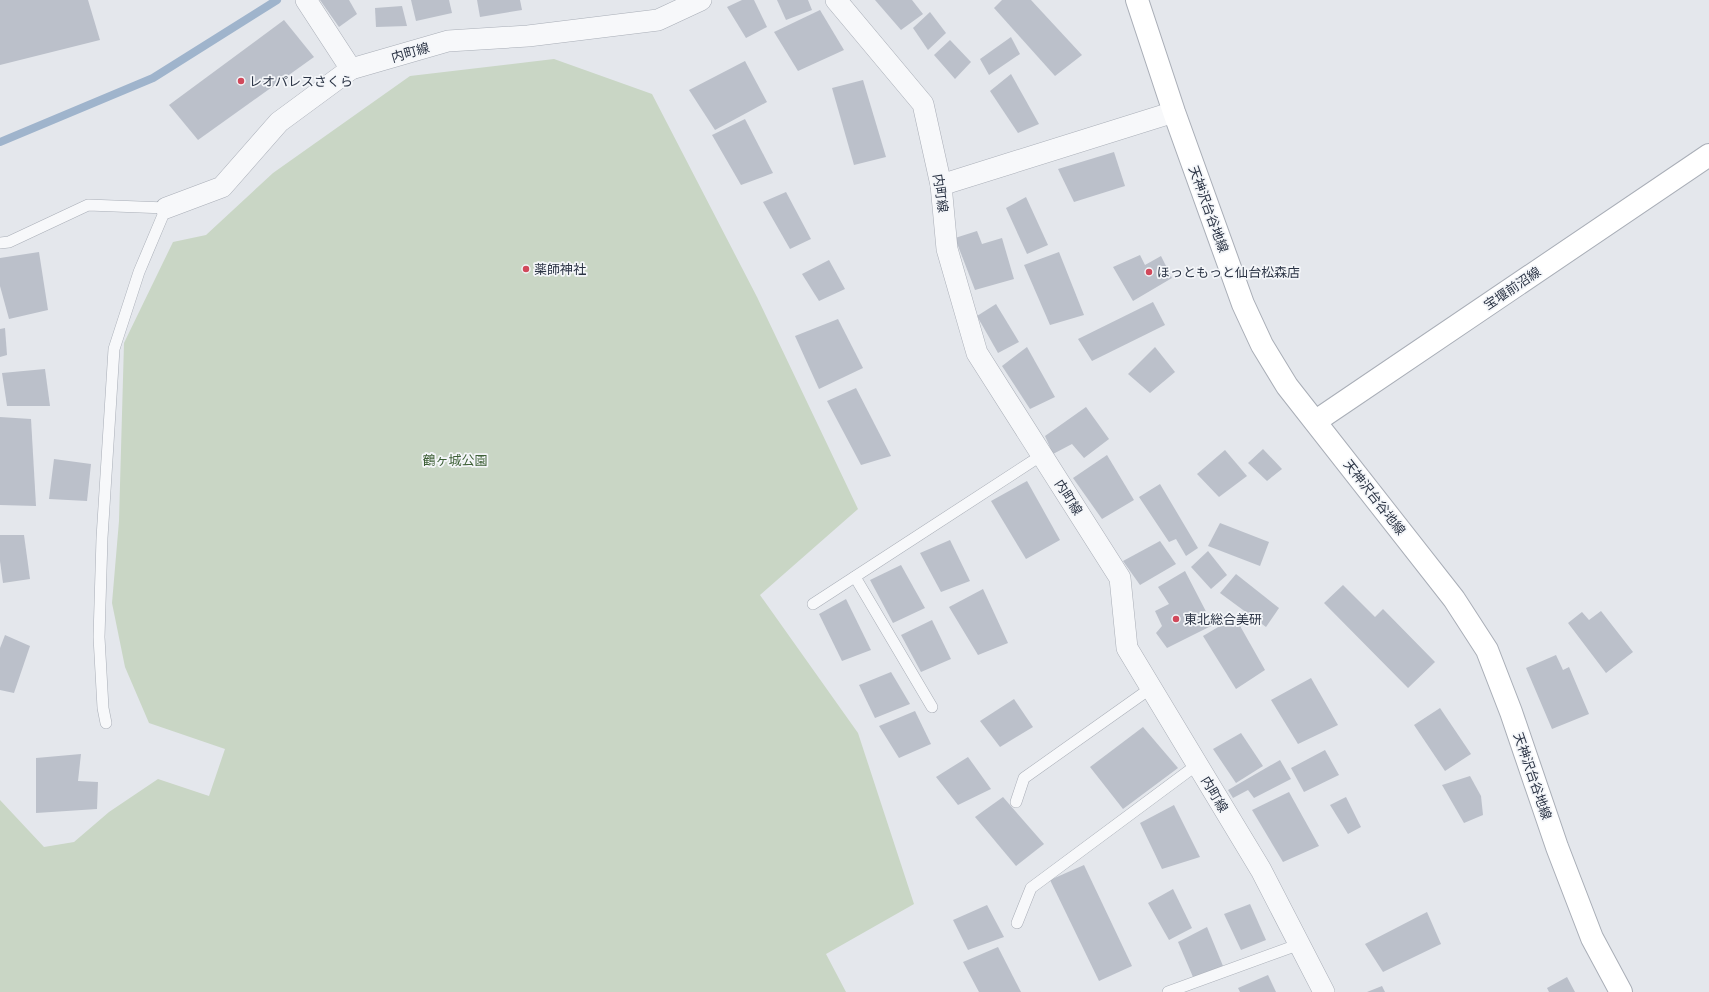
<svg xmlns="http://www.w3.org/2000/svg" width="1709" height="992" font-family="Cabin,'Noto Sans JP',sans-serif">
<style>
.green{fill:#c9d6c5}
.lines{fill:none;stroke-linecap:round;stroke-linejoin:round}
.stream{stroke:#9fb4cc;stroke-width:8}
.building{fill:#bbc0ca}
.lane-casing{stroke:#a9aeb7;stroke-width:12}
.street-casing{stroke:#a9aeb7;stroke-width:22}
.secondary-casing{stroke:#a9aeb7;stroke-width:24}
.lane{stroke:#f7f8fa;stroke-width:11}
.street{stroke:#f7f8fa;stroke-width:21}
.secondary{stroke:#fff;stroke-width:22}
.poi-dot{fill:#d1495b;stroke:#f4f6f9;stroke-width:1.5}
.labels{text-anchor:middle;stroke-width:3.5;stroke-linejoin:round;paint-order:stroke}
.street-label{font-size:13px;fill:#2b3445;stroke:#f4f6f9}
.poi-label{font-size:13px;fill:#2b3445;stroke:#f4f6f9;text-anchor:start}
.park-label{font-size:13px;fill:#3f6138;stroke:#f4f6f9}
</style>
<rect width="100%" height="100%" fill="#e4e7ec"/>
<!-- green -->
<polygon class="green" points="554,59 652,94 757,297 858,509 760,595 858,733 914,904 826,954 846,992 0,992 0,800 44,847 74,842 109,812 158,779 209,796 225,749 149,723 125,667 112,603 119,521 124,343 173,242 206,235 273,173 410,76"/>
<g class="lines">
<!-- stream -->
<polyline class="stream" points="0,142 153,78 277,0"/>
</g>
<!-- building -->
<g class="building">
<polygon points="0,0 88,0 100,40 0,65"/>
<polygon points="320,0 349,0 357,14 339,27"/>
<polygon points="411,0 449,0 452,13 416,21"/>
<polygon points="477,0 520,0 522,10 480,17"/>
<polygon points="742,0 754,0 767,27 746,38 727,7"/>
<polygon points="777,0 808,0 812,10 786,20"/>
<polygon points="875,0 912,0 923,14 901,30"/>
<polygon points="1002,0 1031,0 1082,55 1055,76 994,8"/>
<polygon points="402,6 407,26 376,27 375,8"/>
<polygon points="820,10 844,50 798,71 774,32"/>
<polygon points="930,12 946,33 928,50 913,28"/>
<polygon points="284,20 314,57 198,140 169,105"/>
<polygon points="1011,37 1020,54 989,75 980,59"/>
<polygon points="950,40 971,62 955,79 934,55"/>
<polygon points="745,61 767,102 715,130 689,90"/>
<polygon points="1011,74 1039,124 1018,133 990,91"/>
<polygon points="863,80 886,157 854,165 832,88"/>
<polygon points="745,119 773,173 741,185 712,135"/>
<polygon points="1114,152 1125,186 1074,202 1058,169"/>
<polygon points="786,192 811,239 790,249 763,202"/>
<polygon points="1026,197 1048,245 1027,254 1006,208"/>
<polygon points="977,231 982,244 1002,238 1014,279 975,290 955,238"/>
<polygon points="39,252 48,310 9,319 0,286 0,258"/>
<polygon points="1059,252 1084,315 1050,325 1024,265"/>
<polygon points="1140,255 1145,265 1161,256 1172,278 1133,301 1113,267"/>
<polygon points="829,260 845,289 819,301 802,274"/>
<polygon points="1153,302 1165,325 1092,361 1078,339"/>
<polygon points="996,304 1019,342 998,353 977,316"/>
<polygon points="838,319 863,368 819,389 795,336"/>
<polygon points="5,328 7,355 0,357 0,329"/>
<polygon points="1027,347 1055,397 1030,409 1002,366"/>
<polygon points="1155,347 1175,372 1150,393 1128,374"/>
<polygon points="45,369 50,406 7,406 2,373"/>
<polygon points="856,388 891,456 861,465 827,401"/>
<polygon points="1086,407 1109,439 1084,458 1072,444 1053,454 1045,436"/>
<polygon points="0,417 31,419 36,506 0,505"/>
<polygon points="1263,449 1282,469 1267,481 1248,463"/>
<polygon points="1225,450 1247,476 1219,497 1197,474"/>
<polygon points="1107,455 1134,500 1102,519 1073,478"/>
<polygon points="54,459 91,464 87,501 49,499"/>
<polygon points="1027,481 1060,540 1026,559 991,501"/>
<polygon points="1160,484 1198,548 1186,556 1176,539 1169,542 1139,497"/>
<polygon points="1220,523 1269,542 1260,566 1208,546"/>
<polygon points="0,535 24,535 30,579 3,583 0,561"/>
<polygon points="950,540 970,581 941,592 920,553"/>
<polygon points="1160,541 1176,564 1140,585 1123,561"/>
<polygon points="1208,551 1227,575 1211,589 1191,567"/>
<polygon points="901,565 925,608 893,623 870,580"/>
<polygon points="1185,571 1213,625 1167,648 1156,633 1162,626 1155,611 1169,604 1158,587"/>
<polygon points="1236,574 1279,608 1266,627 1220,593"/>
<polygon points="1343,585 1375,617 1383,609 1435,662 1408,688 1324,603"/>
<polygon points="983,589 1008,643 978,655 949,607"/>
<polygon points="846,599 871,650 842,661 819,614"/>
<polygon points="1601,611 1633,652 1606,673 1568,623 1582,612 1589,620"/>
<polygon points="1235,617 1265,670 1236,689 1203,636"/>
<polygon points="932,620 951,659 921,672 901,635"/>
<polygon points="5,635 30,646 14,693 0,690 0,648"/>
<polygon points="1556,655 1563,670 1569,667 1589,714 1552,729 1526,668"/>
<polygon points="891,672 910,704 875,718 859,685"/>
<polygon points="1311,678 1338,725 1298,744 1271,700"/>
<polygon points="1014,699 1033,727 1000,747 980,721"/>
<polygon points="1440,708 1471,754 1445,771 1414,725"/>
<polygon points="915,711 931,744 899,758 879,726"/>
<polygon points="1143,727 1178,768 1123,809 1090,767"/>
<polygon points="1241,733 1263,766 1236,783 1213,749"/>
<polygon points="1325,750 1339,775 1304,792 1291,768"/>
<polygon points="81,754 78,781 98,782 97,809 36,813 36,758"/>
<polygon points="968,757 991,789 958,805 936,777"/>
<polygon points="1280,760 1291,779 1254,798 1248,790 1233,798 1228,790"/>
<polygon points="1470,776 1481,796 1483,815 1464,823 1442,785"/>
<polygon points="1289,792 1319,846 1283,862 1252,810"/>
<polygon points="1003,797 1044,844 1016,866 975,817"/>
<polygon points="1346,797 1361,827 1348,834 1330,805"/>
<polygon points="1174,805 1200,857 1162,869 1140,823"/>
<polygon points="1084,865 1132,966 1099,981 1050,880"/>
<polygon points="1173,889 1192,928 1169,940 1148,903"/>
<polygon points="1250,904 1266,940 1241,950 1224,914"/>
<polygon points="987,905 1004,937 968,950 953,920"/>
<polygon points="1427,912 1441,944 1383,972 1365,944"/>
<polygon points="1207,927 1223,966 1193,977 1178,942"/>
<polygon points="998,947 1021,992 979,992 963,962"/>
<polygon points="1268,975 1276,992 1240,992 1238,988"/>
<polygon points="1567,977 1575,992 1549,992 1547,988"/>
<polygon points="1382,986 1385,992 1367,992"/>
</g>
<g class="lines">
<!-- lane casing -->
<g class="lane-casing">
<g id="lane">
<polyline points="0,243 9,242 88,205 166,208 139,272 114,349 102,538 99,637 103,708 106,723"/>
<polyline points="855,577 932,707"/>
<polyline points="813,604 1042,455"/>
<polyline points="1016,802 1024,778 1151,688"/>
<polyline points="1017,923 1031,888 1198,764"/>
<polyline points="1168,992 1300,944"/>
</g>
</g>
<!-- street casing -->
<g class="street-casing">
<g id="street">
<polyline points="306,0 351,69"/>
<polyline points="836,0 923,104 941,185 947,249 977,353 1120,578 1127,648 1261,870 1324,992"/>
<polyline points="941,185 1174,112"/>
<polyline points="166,208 222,187 279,122 351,69 448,41 528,36 658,20 701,0"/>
</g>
</g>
<!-- secondary casing -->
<g class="secondary-casing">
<g id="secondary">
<polyline points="1137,0 1174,112 1243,304 1262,345 1287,386 1454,599 1487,650 1511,712 1557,847 1592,938 1621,992"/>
<polyline points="1316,421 1709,155"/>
</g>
</g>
<!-- lane -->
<use href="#lane" class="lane"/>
<!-- street -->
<use href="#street" class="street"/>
<!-- secondary -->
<use href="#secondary" class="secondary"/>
</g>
<!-- markers -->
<g class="poi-dot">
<circle cx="241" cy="81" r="4"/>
<circle cx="526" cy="269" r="4"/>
<circle cx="1149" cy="272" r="4"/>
<circle cx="1176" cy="619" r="4"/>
</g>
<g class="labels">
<!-- street labels -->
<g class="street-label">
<text transform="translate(410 52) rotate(-16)" y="5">内町線</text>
<text transform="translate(941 193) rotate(82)" y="5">内町線</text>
<text transform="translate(1209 209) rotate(70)" y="5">天神沢台谷地線</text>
<text transform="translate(1512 288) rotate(-34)" y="5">宝堰前沼線</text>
<text transform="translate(1069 497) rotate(57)" y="5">内町線</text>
<text transform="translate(1375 497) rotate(52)" y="5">天神沢台谷地線</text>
<text transform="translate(1533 776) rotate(71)" y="5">天神沢台谷地線</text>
<text transform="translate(1215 794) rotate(59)" y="5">内町線</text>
</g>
<!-- poi labels -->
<g class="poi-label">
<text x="249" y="86">レオパレスさくら</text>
<text x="534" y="274">薬師神社</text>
<text x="1157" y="277">ほっともっと仙台松森店</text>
<text x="1184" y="624">東北総合美研</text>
</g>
<!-- park labels -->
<g class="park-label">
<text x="455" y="465">鶴ヶ城公園</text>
</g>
</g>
</svg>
